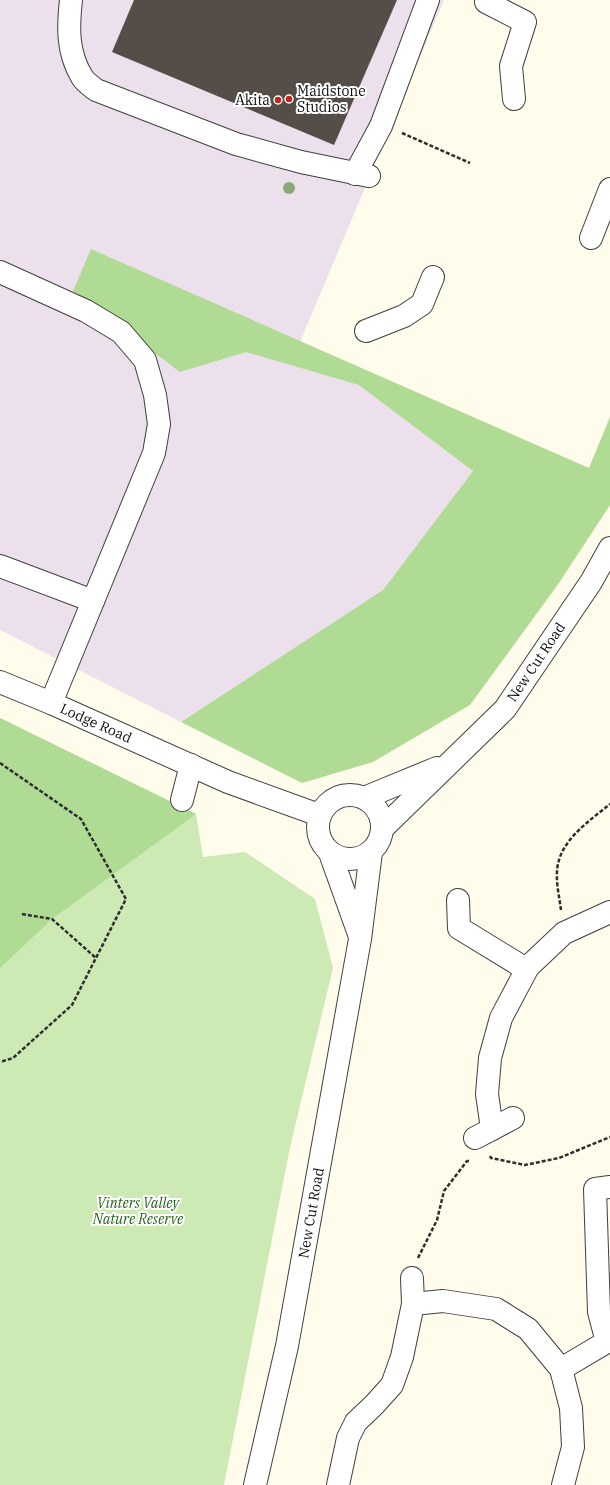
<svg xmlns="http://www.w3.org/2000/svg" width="610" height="1485" font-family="'IBM Plex Serif',serif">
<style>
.industrial{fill:#ebe0eb}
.green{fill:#cdeab5}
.forest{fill:#afdb94}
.building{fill:#554e48}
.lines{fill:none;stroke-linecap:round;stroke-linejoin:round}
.minor-casing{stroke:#3f3f3f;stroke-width:24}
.path{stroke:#2e2e2e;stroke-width:2.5;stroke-dasharray:4 2;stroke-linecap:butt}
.minor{stroke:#fff;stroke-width:22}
.tree{fill:#88a979}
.poi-dot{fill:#be2522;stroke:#fff;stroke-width:1.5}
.labels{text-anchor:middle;stroke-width:4;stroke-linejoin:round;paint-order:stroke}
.poi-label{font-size:14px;fill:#0c0c0c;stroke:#fff;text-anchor:start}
.street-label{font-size:14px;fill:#0c0c0c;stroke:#fff}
.park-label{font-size:14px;font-style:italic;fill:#26651c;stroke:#fff}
</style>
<rect width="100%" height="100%" fill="#fffceb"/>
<!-- industrial -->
<polygon class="industrial" points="0,0 444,0 300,342 102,254 359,384 473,471 383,590 181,722 0,630"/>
<!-- green -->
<polygon class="green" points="0,718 196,814 203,857 245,852 315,899 333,968 290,1147 224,1485 0,1485"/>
<!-- forest -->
<g class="forest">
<polygon points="91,249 589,468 610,417 610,505 559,583 470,705 373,762 302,783 181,722 383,590 473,471 359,385 246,352 180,372 73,291"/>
<polygon points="0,718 196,814 52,919 0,968"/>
</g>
<!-- building -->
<polygon class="building" points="134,0 397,0 334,145 112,52"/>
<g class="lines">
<!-- minor casing -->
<g class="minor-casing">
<g id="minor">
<path d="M 71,0 C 68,27 67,52 82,77 C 85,82 91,86 96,90 L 236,144 L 301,162 L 369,176"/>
<polyline points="487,0 486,2 525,22 511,66 514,99"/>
<polyline points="355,174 381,126 428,0"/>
<polyline points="591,238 610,189"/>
<polyline points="0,272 86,311 121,332 145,360 155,395 159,424 154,453 51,703"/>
<polyline points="366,331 404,316 422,304 433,277"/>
<polyline points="0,566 93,601"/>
<polyline points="0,682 51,703 228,782 319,815"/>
<circle cx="350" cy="827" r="32"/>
<polyline points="364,798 437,768"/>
<polyline points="182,800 191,765"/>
<polyline points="382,829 505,709 591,582 610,548"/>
<polyline points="330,853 359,934"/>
<polyline points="458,900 459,928 526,969"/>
<polyline points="492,1129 487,1094 490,1058 501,1018 528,967 564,933 610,912"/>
<polyline points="475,1138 513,1118"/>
<polyline points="413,1304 443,1301 496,1309 528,1329 561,1369 571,1408 573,1447 563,1485"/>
<polyline points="607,1342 599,1312 595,1189 610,1187"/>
<polyline points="561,1369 610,1340"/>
<polyline points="255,1485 287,1346 360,939 371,852"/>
<polyline points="338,1485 348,1438 356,1422 374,1405 392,1385 402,1357 413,1304 412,1278"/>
</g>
</g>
<!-- path -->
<g class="path">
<polyline points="402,133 470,163"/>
<polyline points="0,763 81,819 126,899 72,1005 13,1058 0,1062"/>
<path d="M 561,910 C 559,894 554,876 559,860 C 566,836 592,819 610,804"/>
<polyline points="22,914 52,919 96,958"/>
<polyline points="490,1156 491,1158 525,1165 559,1158 610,1137"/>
<polyline points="418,1258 437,1220 444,1191 467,1161 470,1161"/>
</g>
<!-- minor -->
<use href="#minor" class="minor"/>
</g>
<!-- trees -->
<circle class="tree" cx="289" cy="188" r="6"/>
<!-- markers -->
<g class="poi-dot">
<circle cx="289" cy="99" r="4"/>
<circle cx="278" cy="100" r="4"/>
</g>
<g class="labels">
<!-- poi labels -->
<g class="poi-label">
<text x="297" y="96">Maidstone<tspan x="297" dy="16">Studios</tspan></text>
<text x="270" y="105" text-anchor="end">Akita</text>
</g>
<!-- street labels -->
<g class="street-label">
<text transform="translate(536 662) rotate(-56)" y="5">New Cut Road</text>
<text transform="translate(96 723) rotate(24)" y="5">Lodge Road</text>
<text transform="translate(311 1213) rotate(-80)" y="5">New Cut Road</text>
</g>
<!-- park labels -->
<g class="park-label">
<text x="138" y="1208">Vinters Valley<tspan x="138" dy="16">Nature Reserve</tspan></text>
</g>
</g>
</svg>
